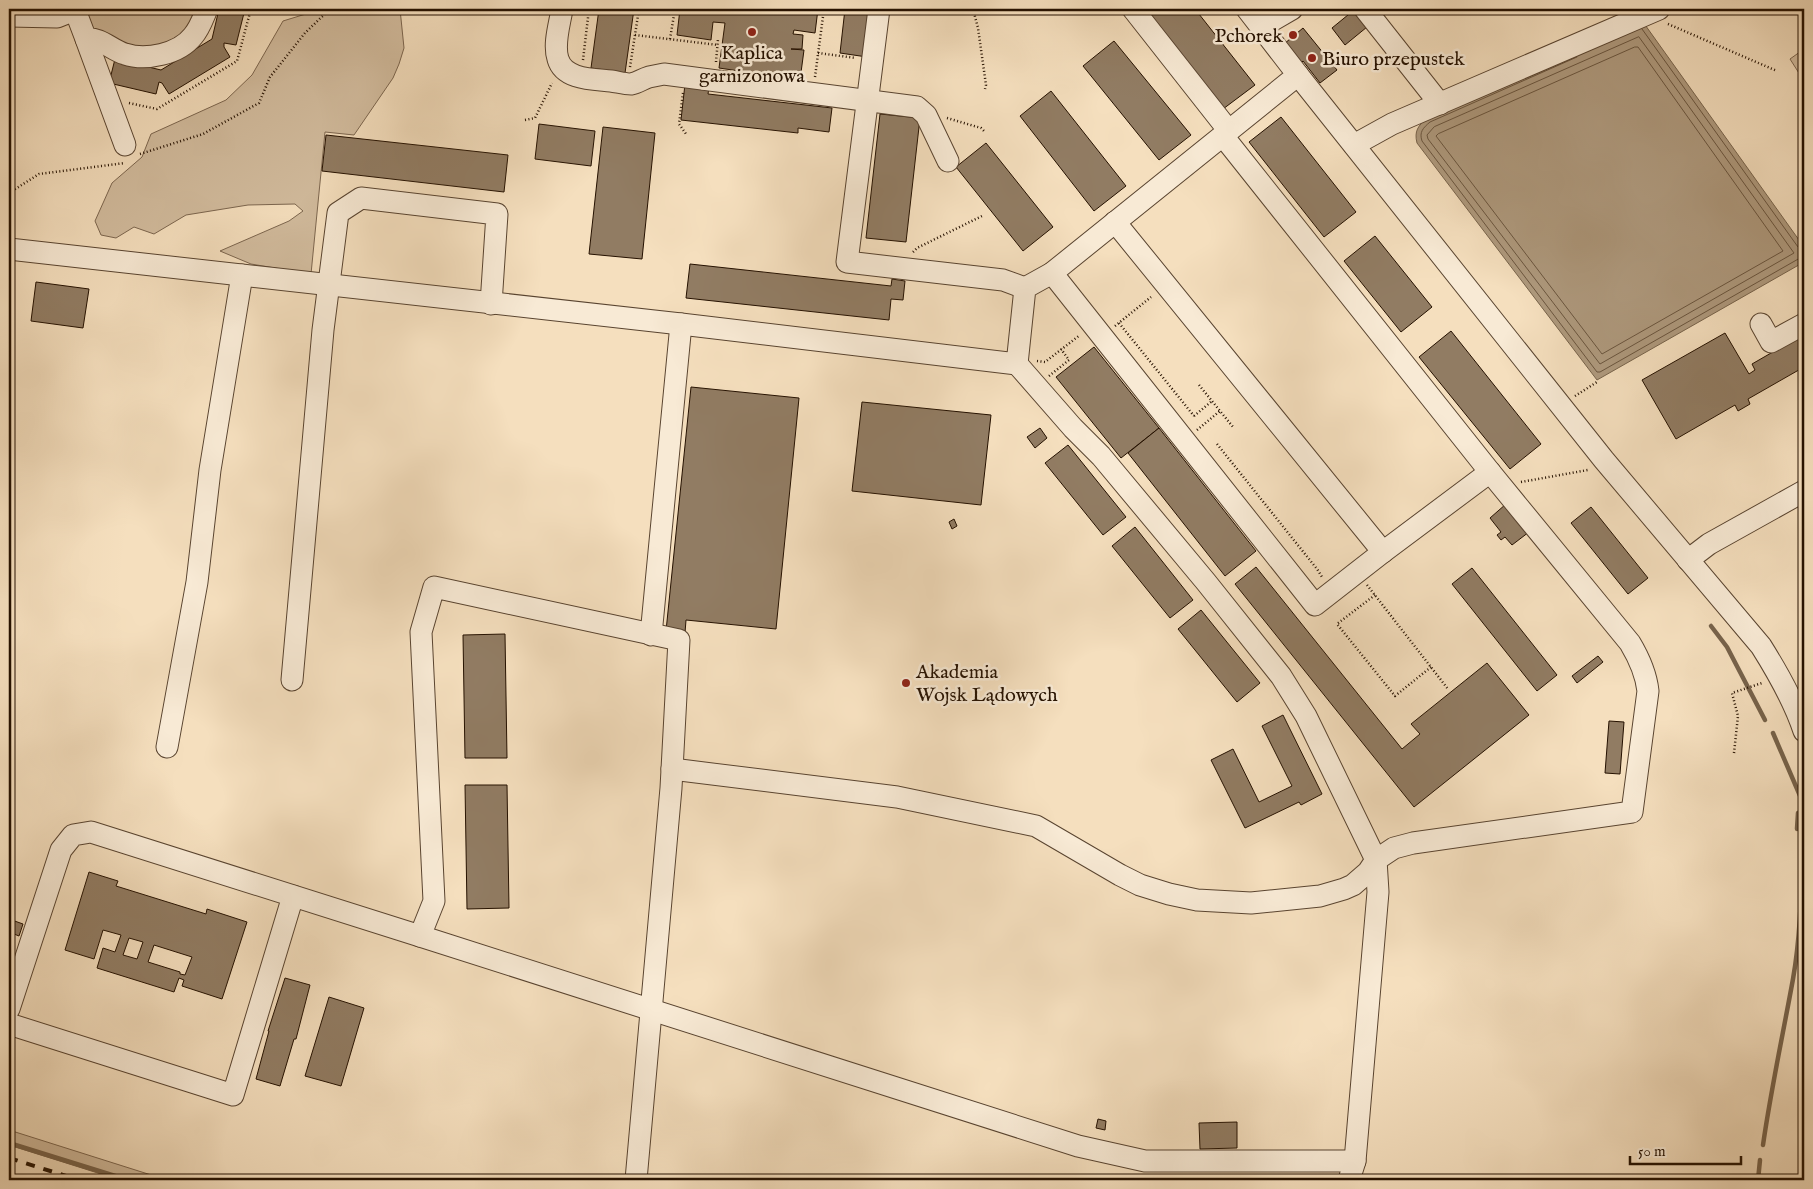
<svg xmlns="http://www.w3.org/2000/svg" width="1813" height="1189" font-family="'IM FELL English',serif">
<style>
.green{fill:#d2bc9e;stroke:#7c664f}
.water{fill:#ae997d;stroke:#77634b}
.lines{fill:none;stroke-linecap:round;stroke-linejoin:round}
.shore{stroke:#6a553e;stroke-width:1}
.stream{stroke:#77634b;stroke-width:4.5}
.building{fill:#917c63;stroke:#251100;fill-rule:evenodd}
.minor-casing{stroke:#594430;stroke-width:23}
.path{stroke:#251100;stroke-width:2.5;stroke-dasharray:1 2.5;stroke-linecap:butt}
.minor{stroke:#f8ead5;stroke-width:21}
.rail{stroke:#251100;stroke-width:4;stroke-dasharray:9 9;stroke-linecap:butt}
.poi-dot{fill:#8f2418;stroke:#f8ead5;stroke-width:2}
.labels{text-anchor:middle;stroke-width:5;stroke-linejoin:round;paint-order:stroke}
.poi-label{font-size:20px;fill:#251100;stroke:#f8ead5;text-anchor:start}
</style>
<rect width="100%" height="100%" fill="#f5dfbe"/>
<filter id="stains"><feTurbulence type="fractalNoise" baseFrequency=".004" numOctaves="4"/><feColorMatrix values="0 0 0 0 .2 0 0 0 0 .09 0 0 0 0 .02 0 0 0 .5 -.17"/></filter>
<radialGradient id="worn" r=".72"><stop offset=".6" stop-color="#630" stop-opacity="0"/><stop offset="1" stop-color="#630" stop-opacity=".3"/></radialGradient>
<!-- green -->
<g class="green">
<polygon points="83,9 202,9 197,24 166,48 127,50 91,30"/>
<polygon points="322,9 400,9 404,48 399,64 393,78 354,135 325,132 311,274 251,264 220,251 289,221 303,211 295,204 248,205 186,215 154,234 134,227 116,238 101,235 95,221 112,183 142,157 151,134 226,100 252,75 283,21"/>
<polygon points="1804,49 1804,81 1790,59"/>
<polygon points="9,1130 167,1180 120,1180 9,1145"/>
</g>
<!-- water -->
<path class="water" d="M 1643,22 L 1804,247 L 1804,262 L 1597,380 L 1417,143 C 1414,131 1418,126 1427,118 Z"/>
<g class="lines">
<!-- shore -->
<g class="shore">
<polyline points="1642,29 1798,247 1804,249"/>
<polygon points="1639,37 1794,253 1600,364 1428,139 1427,135 1434,127"/>
<polygon points="1635,47 1638,47 1783,251 1602,354 1436,136 1438,134"/>
<path d="M 1577,57 L 1430,122 C 1423,128 1419,132 1422,141 L 1597,372 L 1600,372 L 1800,258 L 1804,258"/>
</g>
<!-- stream -->
<g class="stream">
<polyline points="1711,626 1727,647 1765,720"/>
<polyline points="1773,733 1804,805"/>
<polyline points="1797,829 1798,813 1804,811"/>
<polyline points="9,1143 128,1180"/>
<path d="M 1763,1145 C 1771,1089 1783,1034 1793,979 C 1801,934 1802,889 1802,845"/>
<polyline points="1758,1180 1760,1160"/>
</g>
</g>
<!-- building -->
<g class="building">
<polygon points="219,9 245,9 236,45 224,43 224,47 230,57 169,94 162,83 159,82 156,94 109,83 115,59 161,70 212,39"/>
<polygon points="599,9 634,9 625,73 591,68"/>
<polygon points="680,9 747,9 760,10 761,9 779,9 779,13 791,14 792,9 818,9 815,33 794,30 793,34 803,35 802,49 791,49 804,50 800,80 719,68 725,23 713,22 711,40 677,35"/>
<polygon points="845,9 872,9 867,57 840,53"/>
<polygon points="1156,9 1195,9 1255,85 1223,109 1148,15"/>
<polygon points="1354,10 1367,27 1345,45 1332,28"/>
<polygon points="1303,28 1337,70 1320,83 1303,61 1300,64 1284,44"/>
<polygon points="1114,41 1191,135 1159,160 1083,66"/>
<polygon points="685,84 709,87 708,94 832,108 829,132 798,128 798,133 681,120"/>
<polygon points="1051,91 1126,186 1094,211 1020,116"/>
<polygon points="880,114 920,118 906,242 866,238"/>
<polygon points="1281,117 1356,212 1324,237 1249,142"/>
<polygon points="539,124 595,131 591,166 535,159"/>
<polygon points="603,127 655,133 642,259 589,254"/>
<polygon points="326,135 508,155 504,192 322,171"/>
<polygon points="986,143 1053,227 1023,251 956,167"/>
<polygon points="1375,236 1432,307 1401,332 1344,261"/>
<polygon points="690,264 891,286 892,279 905,281 903,300 891,299 889,320 686,298"/>
<polygon points="36,282 89,289 83,328 31,321"/>
<polygon points="1451,331 1541,444 1510,469 1419,357"/>
<polygon points="1725,333 1749,374 1755,370 1752,364 1804,334 1804,367 1748,399 1750,404 1738,411 1735,405 1676,439 1642,380"/>
<polygon points="1094,347 1159,428 1121,458 1056,377"/>
<polygon points="691,387 799,398 776,629 686,620 685,633 666,631"/>
<polygon points="862,402 991,415 981,505 852,491"/>
<polygon points="1040,428 1047,438 1035,448 1027,437"/>
<polygon points="1159,428 1256,551 1225,576 1128,453"/>
<polygon points="1068,445 1126,517 1103,535 1045,463"/>
<polygon points="1506,504 1529,532 1512,545 1505,537 1501,540 1497,535 1501,532 1490,518"/>
<polygon points="1591,507 1648,578 1628,594 1571,523"/>
<polygon points="954,519 957,526 952,529 949,522"/>
<polygon points="1135,527 1193,600 1170,618 1112,546"/>
<polygon points="1256,567 1402,749 1420,734 1411,724 1487,663 1529,715 1414,807 1235,584"/>
<polygon points="1472,568 1557,675 1537,691 1452,584"/>
<polygon points="1201,610 1260,683 1237,702 1178,629"/>
<polygon points="505,634 507,758 465,758 463,635"/>
<polygon points="1598,656 1603,662 1577,683 1572,676"/>
<polygon points="1283,715 1322,794 1301,805 1299,802 1245,828 1211,760 1233,749 1259,802 1292,786 1262,726"/>
<polygon points="1609,721 1624,722 1620,774 1605,773"/>
<polygon points="465,785 507,785 509,908 467,909"/>
<path d="M 89,872 L 118,881 L 116,886 L 206,914 L 207,909 L 247,922 L 222,999 L 182,986 L 184,980 L 179,978 L 174,992 L 97,968 L 103,948 L 115,952 L 121,935 L 103,930 L 94,959 L 65,950 ZM 129,938 L 143,942 L 137,959 L 123,955 ZM 154,945 L 192,957 L 185,975 L 180,974 L 180,972 L 148,962 Z"/>
<polygon points="9,919 23,924 19,936 9,932"/>
<polygon points="285,978 310,985 296,1039 294,1039 280,1086 256,1079 269,1031 268,1031"/>
<polygon points="329,997 364,1008 341,1086 305,1076"/>
<polygon points="1098,1119 1106,1121 1105,1130 1096,1128"/>
<polygon points="1237,1122 1237,1148 1200,1149 1199,1123"/>
<polygon points="1064,1175 1105,1180 1063,1180"/>
</g>
<g class="lines">
<!-- minor casing -->
<g class="minor-casing">
<g id="minor">
<path d="M 562,9 C 560,23 553,44 558,59 C 564,80 594,79 611,81 C 618,82 624,84 631,84 C 638,83 642,79 649,77 C 654,76 659,75 664,74 L 917,107 L 926,115 L 948,161"/>
<polyline points="879,9 847,262 1003,280 1025,288"/>
<polyline points="1133,9 1229,131"/>
<polyline points="1365,9 1440,104"/>
<path d="M 75,10 L 86,39 C 101,37 111,50 125,54 C 146,61 179,54 193,36 C 200,28 203,18 207,9"/>
<polyline points="9,16 57,17 77,9"/>
<polyline points="1261,27 1292,9"/>
<polyline points="86,39 125,145"/>
<path d="M 1298,75 L 1604,460 L 1761,646 C 1778,673 1794,701 1804,731"/>
<polyline points="1354,145 1392,124 1659,9"/>
<polyline points="1115,222 1383,552"/>
<polyline points="9,249 681,324 1017,364 1025,288 1052,273 1298,75 1247,9"/>
<polyline points="1052,273 1315,605 1383,552 1490,472"/>
<polyline points="1761,324 1771,342 1804,324"/>
<polyline points="1017,364 1073,428 1101,456 1206,582 1281,676 1306,716 1376,860 1378,892 1355,1161 1349,1180"/>
<polyline points="1688,560 1709,544 1804,491"/>
<polyline points="651,635 681,324"/>
<polyline points="292,680 323,330 338,213 361,198 497,214 491,304"/>
<polyline points="167,747 197,582 210,470 242,275"/>
<path d="M 672,769 L 897,797 L 1036,826 L 1120,875 L 1140,885 L 1169,894 L 1197,900 L 1251,903 L 1320,896 L 1344,889 L 1353,885 L 1368,872 L 1376,860 L 1394,848 L 1413,843 L 1632,812 L 1648,691 C 1646,673 1639,658 1630,643 L 1490,472 L 1223,136"/>
<polyline points="420,936 1078,1146 1145,1161 1355,1161"/>
<polyline points="9,1009 61,850 73,835 91,832 420,936 434,901 421,632 434,587 679,640 671,788 636,1180"/>
<polyline points="9,1024 233,1095 293,896"/>
</g>
</g>
<!-- path -->
<g class="path">
<polyline points="973,9 978,28 986,85 985,89"/>
<polyline points="1668,24 1777,71"/>
<polyline points="635,35 718,45"/>
<polyline points="670,39 675,9"/>
<polyline points="818,53 856,58"/>
<polyline points="583,60 589,9"/>
<polyline points="716,62 718,39"/>
<polyline points="630,67 639,9"/>
<polyline points="815,77 824,9"/>
<polyline points="683,93 679,124 686,134"/>
<polyline points="129,103 157,109 237,61 251,9"/>
<polyline points="947,118 981,128 984,131"/>
<polyline points="525,120 535,118 552,83"/>
<polyline points="140,154 203,134 259,103 270,77 305,33 330,9"/>
<polyline points="9,193 39,174 125,163"/>
<polyline points="913,252 917,248 984,215"/>
<polyline points="1119,323 1194,416"/>
<polyline points="1115,326 1151,297"/>
<polyline points="1037,361 1045,362 1080,335"/>
<polyline points="1049,376 1069,360 1061,349"/>
<polyline points="1199,385 1233,427"/>
<polyline points="1575,396 1597,382"/>
<polyline points="1194,416 1212,401"/>
<polyline points="1197,430 1220,411"/>
<polyline points="1217,444 1317,569 1322,577"/>
<polyline points="1521,482 1588,470"/>
<polyline points="1367,585 1448,689"/>
<polyline points="1375,595 1337,624 1395,696 1431,667"/>
<polyline points="1734,753 1738,716 1732,693 1762,683"/>
</g>
<!-- minor -->
<use href="#minor" class="minor"/>
<!-- rail -->
<polyline class="rail" points="9,1158 79,1180"/>
</g>
<!-- markers -->
<g class="poi-dot">
<circle cx="752" cy="32" r="5"/>
<circle cx="1293" cy="35" r="5"/>
<circle cx="1312" cy="58" r="5"/>
<circle cx="906" cy="683" r="5"/>
</g>
<g class="labels">
<!-- poi labels -->
<g class="poi-label">
<text x="1283" y="42" text-anchor="end">Pchorek</text>
<text x="752" y="59" text-anchor="middle">Kaplica<tspan x="752" dy="23">garnizonowa</tspan></text>
<text x="1322" y="65">Biuro przepustek</text>
<text x="916" y="678">Akademia<tspan x="916" dy="23">Wojsk Lądowych</tspan></text>
</g>
</g>
<!-- margin -->
<rect width="1813" height="1189" fill="none" stroke="#f5dfbe" stroke-width="30"/>
<rect x="10" y="10" width="1793" height="1169" fill="none" stroke="#251100" stroke-width="2.5"/>
<rect x="15" y="15" width="1783" height="1159" fill="none" stroke="#251100"/>
<!-- scale -->
<path d="M1630 1156v8h111v-8" fill="none" stroke="#251100" stroke-width="2.5"/>
<text x="1638" y="1156" font-size="15" fill="#251100" stroke="#f8ead5" stroke-width="4" paint-order="stroke">50 m</text>
<rect width="100%" height="100%" filter="url(#stains)"/>
<rect width="100%" height="100%" fill="url(#worn)"/>
</svg>
